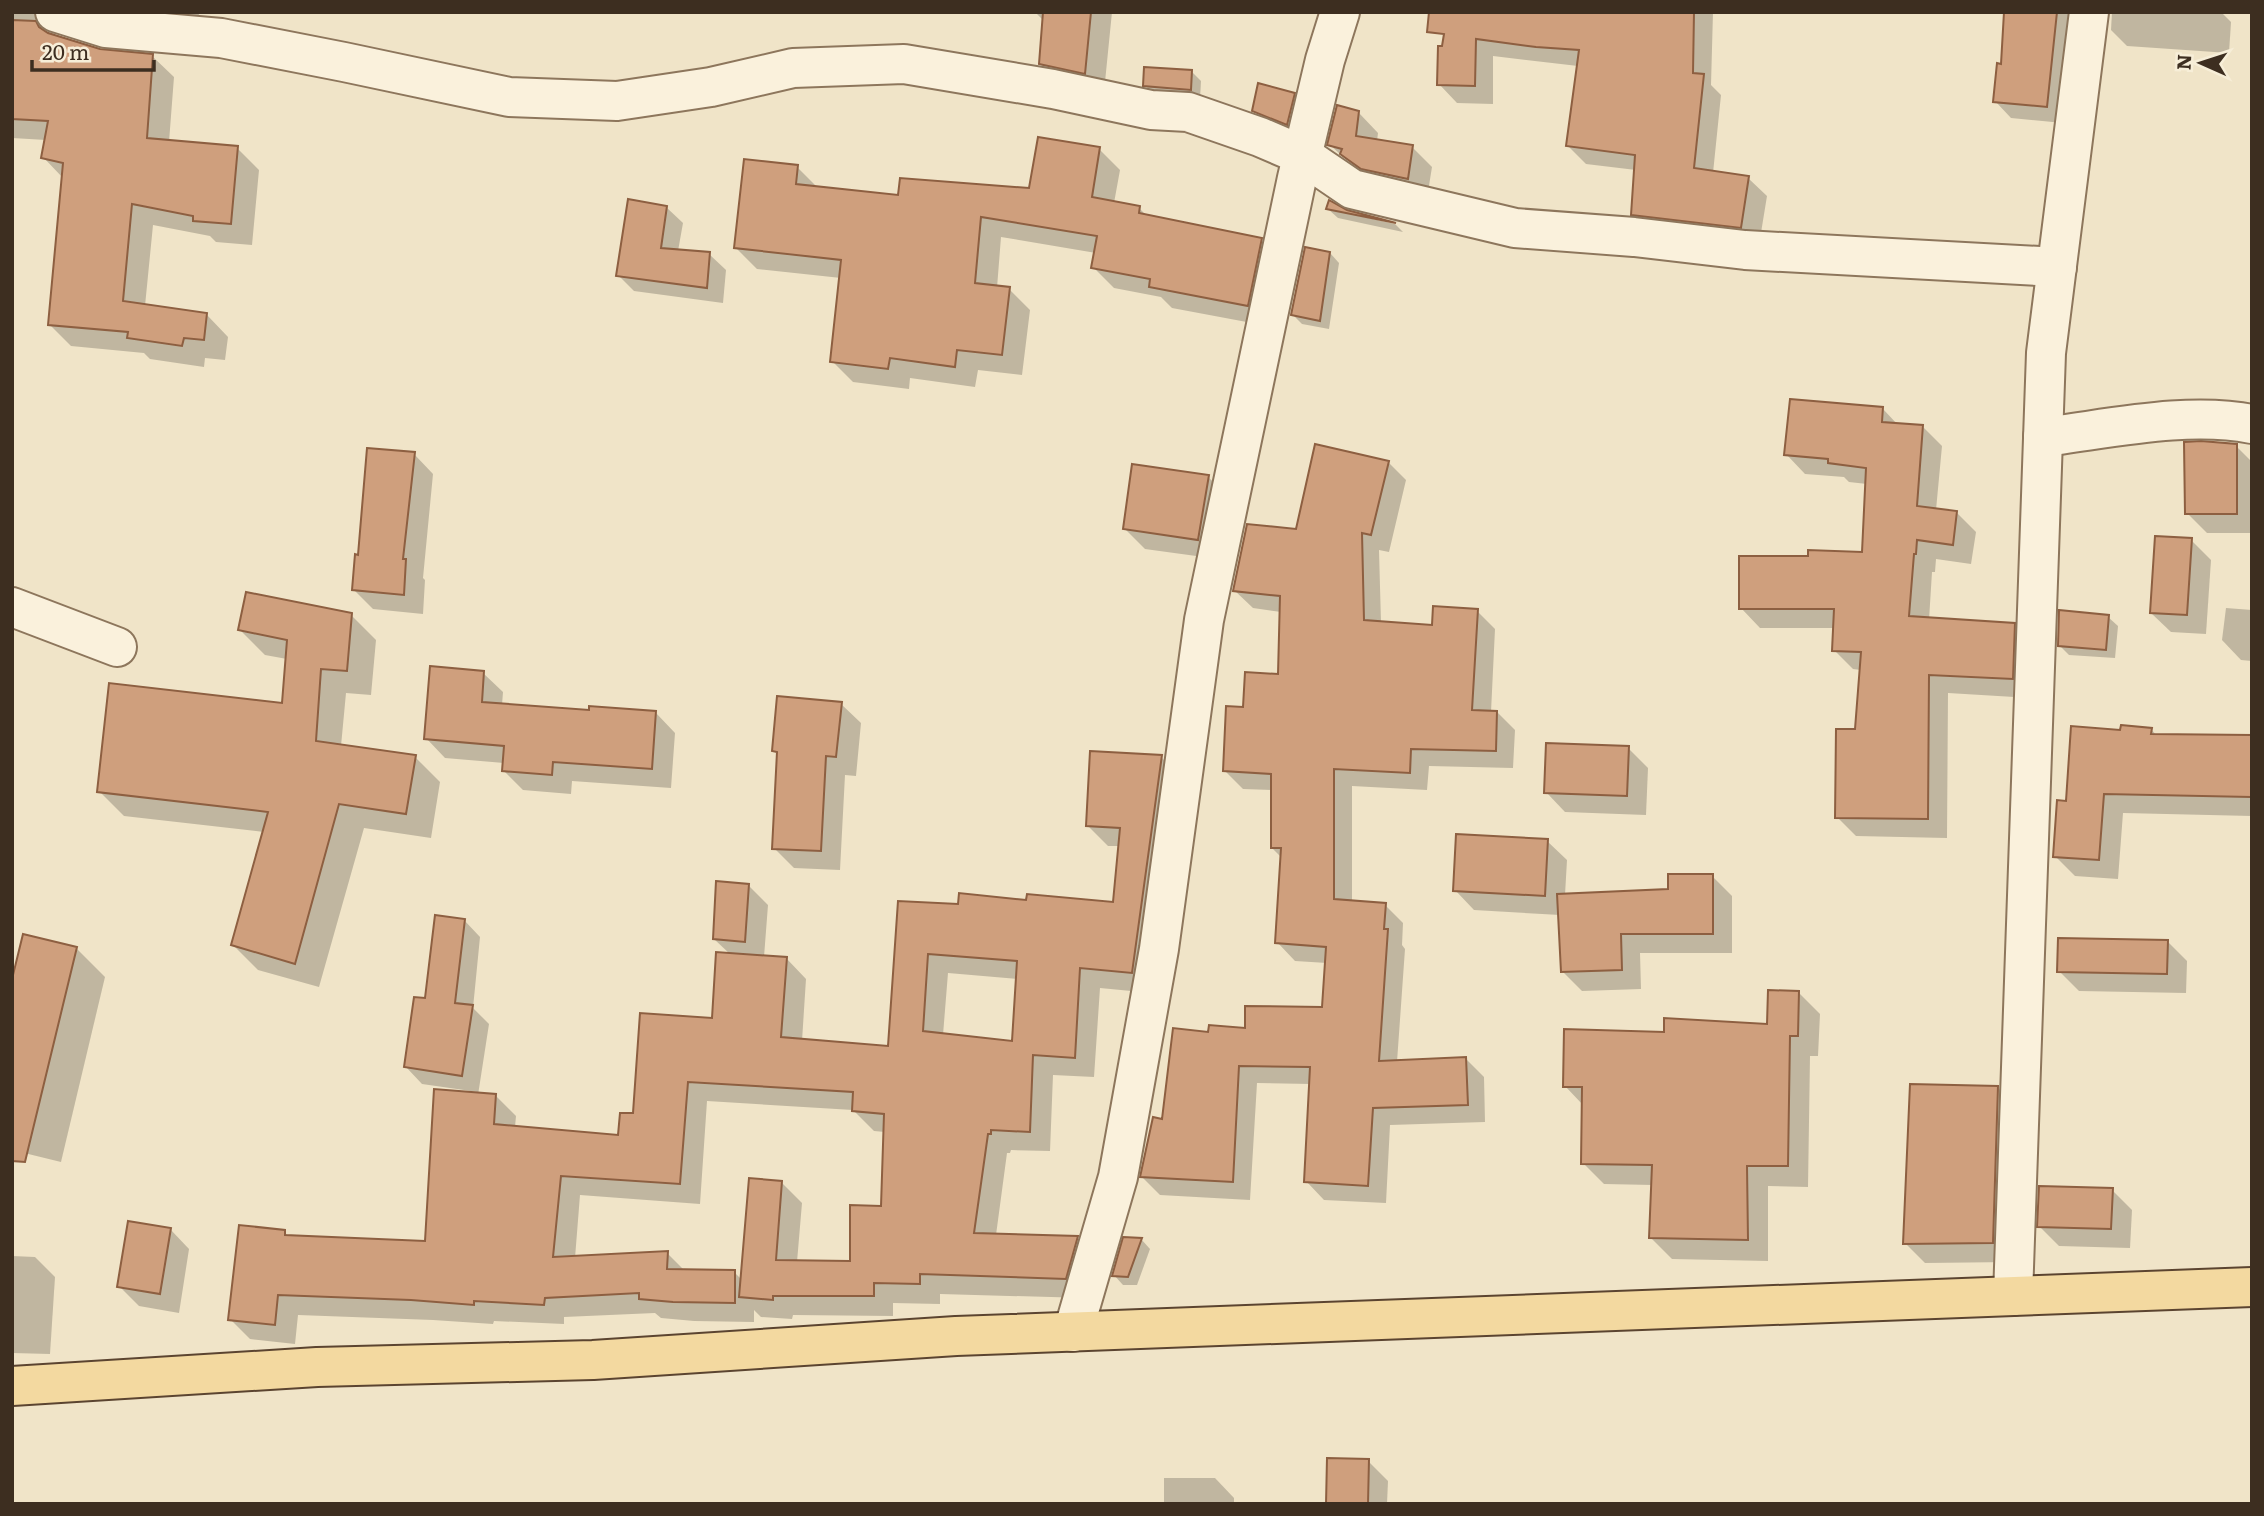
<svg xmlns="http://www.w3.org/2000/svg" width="2264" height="1516" font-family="Literata,serif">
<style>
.shadow{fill:#0003;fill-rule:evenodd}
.building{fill:#cf9f7d;stroke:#8d5f41;stroke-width:2;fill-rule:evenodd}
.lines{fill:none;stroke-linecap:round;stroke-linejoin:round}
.minor-casing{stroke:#8d765c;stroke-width:42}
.primary-casing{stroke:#5b4430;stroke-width:42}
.minor{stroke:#faf1dc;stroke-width:38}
.primary{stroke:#f3d9a0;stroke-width:38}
</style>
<rect width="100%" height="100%" fill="#f0e4c8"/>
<!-- shadow -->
<g class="shadow">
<polygon points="12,12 72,12 55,28 55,37 99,51 152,56 174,77 169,142 237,148 259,170 252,245 216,242 210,236 153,225 145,306 207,315 228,337 225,360 205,358 204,367 150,359 144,353 71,346 49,324 63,178 43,157 46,140 12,138"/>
<polygon points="85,12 199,12 198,33"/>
<polygon points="1035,12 1112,12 1104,92 1060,84 1040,64 1044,21"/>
<polygon points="1449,12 1713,12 1711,85 1721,95 1713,173 1748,178 1767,196 1759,245 1652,233 1633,214 1636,170 1586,164 1568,146 1578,66 1493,56 1493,104 1457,103 1439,84"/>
<polygon points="2006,12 2091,12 2063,123 2011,118 1995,101 2003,66"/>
<polygon points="2112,12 2221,12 2231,22 2229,53 2127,46 2111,30"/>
<polygon points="1191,71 1201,81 1200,99 1154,95 1145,85"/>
<polygon points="1294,94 1303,104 1296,133 1263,120 1253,110"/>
<polygon points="1359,113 1378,133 1377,141 1412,147 1432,167 1427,198 1362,174 1329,144"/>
<polygon points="1099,149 1120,170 1114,203 1139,208 1148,217 1261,240 1282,261 1268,326 1172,308 1161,297 1114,288 1093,267 1096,253 1001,237 997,288 1009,289 1030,310 1022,375 978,370 975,387 910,378 909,389 853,382 832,361 841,278 757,269 736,248 797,167 818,188 900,196 1031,190"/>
<polygon points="666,207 683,223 678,251 709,254 726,270 723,303 634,291 618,275"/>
<polygon points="1328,209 1395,224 1403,232 1338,218"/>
<polygon points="1330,253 1339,263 1329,329 1302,324 1292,314"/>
<polygon points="1883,409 1898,425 1922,426 1942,446 1936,510 1956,512 1976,532 1971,564 1936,559 1935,572 1932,572 1929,620 2014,625 2033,644 2031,698 1948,693 1947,838 1856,836 1837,817 1857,731 1861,670 1853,669 1834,650 1835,628 1760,628 1741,608 1809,558 1863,553 1867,484 1849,482 1844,477 1805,474 1786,454"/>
<polygon points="2236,446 2252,462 2252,533 2207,533 2187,513"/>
<polygon points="414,454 433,474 423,578 425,580 423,614 373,609 354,590 359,556"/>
<polygon points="1388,462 1406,480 1389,552 1379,550 1381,623 1433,626 1477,611 1495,629 1491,712 1497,712 1515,730 1513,768 1429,766 1427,790 1352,786 1352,902 1385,905 1403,923 1402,945 1405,949 1397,1062 1466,1059 1484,1077 1485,1122 1390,1125 1386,1203 1324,1200 1306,1181 1311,1084 1257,1083 1250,1200 1160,1195 1142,1177 1164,1121 1210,1034 1247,1030 1324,1009 1327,963 1295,961 1277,942 1282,858 1272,848 1273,790 1243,789 1224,770 1245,709 1279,676 1281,612 1253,608 1234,590 1297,531"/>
<polygon points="1208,477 1228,496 1218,559 1145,549 1125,529"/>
<polygon points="2191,540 2211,560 2206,634 2171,632 2151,613"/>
<polygon points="2226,608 2252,610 2252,661 2241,660 2222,640"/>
<polygon points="351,615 376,640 371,695 346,693 341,746 415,757 440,782 431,838 364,828 319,987 258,970 233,945 264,832 124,816 99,791 283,705 287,659 265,655 240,630"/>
<polygon points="2108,617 2118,626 2115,658 2069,655 2059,645"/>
<polygon points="483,673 503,692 502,705 590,712 656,713 675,733 671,788 572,781 571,794 523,790 504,771 504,763 445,758 426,738"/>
<polygon points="841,704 861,723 856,776 845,775 840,870 794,868 774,848 779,755 774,750"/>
<polygon points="2151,729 2157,736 2252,738 2252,816 2123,813 2118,879 2075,876 2055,856 2068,803 2122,732"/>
<polygon points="1628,748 1648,768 1646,815 1565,812 1546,792"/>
<path d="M 1161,757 L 1181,777 L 1152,993 L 1100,988 L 1094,1077 L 1053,1075 L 1050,1151 L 1011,1150 L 1010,1153 L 1007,1153 L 996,1235 L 1077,1238 L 1097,1258 L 1086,1298 L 940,1294 L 940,1304 L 893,1303 L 893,1316 L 793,1315 L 792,1319 L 761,1317 L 754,1310 L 754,1322 L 694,1321 L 661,1318 L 655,1313 L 564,1317 L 564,1324 L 494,1321 L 493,1324 L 433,1320 L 298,1315 L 295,1344 L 250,1339 L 230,1319 L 284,1232 L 290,1237 L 426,1242 L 478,1092 L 422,1084 L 406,1067 L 427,1000 L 464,920 L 480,937 L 473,1008 L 489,1024 L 478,1095 L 496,1096 L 516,1116 L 515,1127 L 620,1137 L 634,1115 L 714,1020 L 731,955 L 714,939 L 748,885 L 768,905 L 764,957 L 786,958 L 806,979 L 802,1041 L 890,1048 L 900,903 L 960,906 L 1028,902 L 1114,904 L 1120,846 L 1108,846 L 1088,826 ZM 948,973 L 1018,979 L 1014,1043 L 943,1035 ZM 707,1101 L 853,1110 L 874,1131 L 885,1132 L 883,1208 L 851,1263 L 797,1262 L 802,1203 L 782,1183 L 742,1280 L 734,1272 L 685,1271 L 667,1253 L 575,1258 L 580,1195 L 700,1204 Z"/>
<polygon points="1547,841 1567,860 1565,895 1670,891 1712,876 1732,896 1732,953 1640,953 1641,989 1582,991 1562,971 1560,915 1474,910 1455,890"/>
<polygon points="2167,941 2187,961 2186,993 2079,991 2059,971"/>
<polygon points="76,948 105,977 61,1162 12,1150"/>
<polygon points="1799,993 1820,1014 1818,1056 1810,1056 1808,1187 1768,1186 1768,1261 1672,1259 1651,1238 1653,1185 1604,1184 1583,1163 1583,1105 1565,1086 1666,1033 1768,1026"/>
<polygon points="1998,1088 2017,1108 2012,1262 1925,1263 1905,1243"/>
<polygon points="2112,1190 2132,1210 2130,1248 2059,1246 2039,1226"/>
<polygon points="170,1229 189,1249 179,1313 139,1306 119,1286"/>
<polygon points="1141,1239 1150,1249 1137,1285 1123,1285 1114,1275"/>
<polygon points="12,1256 35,1257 55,1277 50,1354 12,1353"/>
<polygon points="1368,1461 1388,1481 1387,1504 1328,1504"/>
<polygon points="1164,1478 1215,1478 1234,1498 1234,1504 1164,1504"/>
</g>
<!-- building -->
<g class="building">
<polygon points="1043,12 1091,12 1085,74 1039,64"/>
<polygon points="1429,12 1694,12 1693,73 1704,74 1694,168 1749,176 1741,228 1631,215 1635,155 1566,146 1579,50 1536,47 1476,39 1475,86 1437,85 1438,46 1442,46 1444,34 1427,32"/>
<polygon points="2004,12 2057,12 2047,107 1993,102 1997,63 2001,64"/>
<polygon points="12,20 36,21 39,27 48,33 100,49 153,54 147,138 238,146 231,224 193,221 193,216 132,204 123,301 207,313 204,340 184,338 182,346 127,338 128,332 48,325 63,163 41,158 48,121 12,119"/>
<polygon points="1144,67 1192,70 1191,90 1143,86"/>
<polygon points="1258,83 1295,93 1287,125 1252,111"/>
<polygon points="1337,105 1359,111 1356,136 1413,145 1408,179 1361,169 1340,154 1342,149 1327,145"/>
<polygon points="1038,137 1100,147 1092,197 1140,206 1139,213 1262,238 1248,306 1149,287 1150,279 1091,268 1097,236 981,217 975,283 1010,287 1002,355 957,350 955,367 890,358 888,369 830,362 841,260 734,248 744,159 798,165 796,184 898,195 900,178 1029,188"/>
<polygon points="628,199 667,206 661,248 710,252 707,288 616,276"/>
<polygon points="1329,200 1347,210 1396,223 1326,209"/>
<polygon points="1305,247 1330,252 1320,321 1291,315"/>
<polygon points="1790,399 1883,407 1882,422 1923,425 1917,506 1957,511 1953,545 1917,540 1916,554 1914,554 1909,616 2015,623 2013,679 1929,675 1928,819 1835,818 1836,729 1855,729 1861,652 1832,651 1834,609 1739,609 1739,556 1808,556 1808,550 1862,552 1866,468 1828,463 1828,459 1784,455"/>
<polygon points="2201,441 2237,444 2237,514 2185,514 2184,442"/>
<polygon points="1315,444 1389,461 1371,535 1362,533 1364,620 1432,625 1433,606 1478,609 1472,710 1497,711 1496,751 1411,749 1410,773 1334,769 1334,899 1386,903 1384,929 1388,929 1379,1061 1466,1057 1468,1105 1373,1108 1368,1186 1304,1182 1310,1067 1239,1066 1233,1182 1140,1177 1153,1117 1162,1119 1173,1028 1208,1032 1209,1025 1245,1028 1245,1006 1322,1007 1326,947 1275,943 1281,848 1271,848 1271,774 1223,771 1226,706 1243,707 1245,672 1278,674 1280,596 1233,591 1247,524 1296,529"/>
<polygon points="367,448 415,452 403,559 406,559 404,595 352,590 355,554 358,555"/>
<polygon points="1132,464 1209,475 1198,540 1123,529"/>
<polygon points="2155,536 2192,538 2187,615 2150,613"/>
<polygon points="246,592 352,613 347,671 321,669 316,741 416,755 406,814 339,804 295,964 231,945 268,812 97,792 109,683 282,703 287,640 238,630"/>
<polygon points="2059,610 2109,615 2106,650 2058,646"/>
<polygon points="430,666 484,671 482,702 589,710 589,706 656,711 652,769 553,762 552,775 502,771 504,746 424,739"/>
<polygon points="777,696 842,702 836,757 826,756 821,851 772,849 777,752 772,751"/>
<polygon points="2121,725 2152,728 2151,734 2252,735 2251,797 2104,794 2099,860 2053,857 2057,800 2066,801 2071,726 2120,730"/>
<polygon points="1546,743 1629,746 1627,796 1544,793"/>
<path d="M 1090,751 L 1162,755 L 1132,973 L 1080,968 L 1075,1058 L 1033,1055 L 1030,1132 L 991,1130 L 991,1134 L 988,1134 L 974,1233 L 1078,1236 L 1066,1279 L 920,1274 L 920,1284 L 874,1283 L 874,1296 L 773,1296 L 773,1300 L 739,1297 L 749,1178 L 782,1181 L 776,1260 L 850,1261 L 850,1205 L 881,1206 L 884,1114 L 852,1111 L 853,1092 L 688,1082 L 680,1184 L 561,1176 L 553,1257 L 668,1251 L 667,1269 L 735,1270 L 735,1303 L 673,1302 L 639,1299 L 639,1293 L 545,1298 L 544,1305 L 474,1301 L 474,1305 L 411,1300 L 278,1295 L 275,1325 L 228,1320 L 239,1225 L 285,1230 L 285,1235 L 425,1241 L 434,1089 L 496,1094 L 494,1124 L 618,1135 L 620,1113 L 633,1113 L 640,1013 L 712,1018 L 716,952 L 787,957 L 781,1037 L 888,1046 L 898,901 L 958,904 L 959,893 L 1026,900 L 1027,894 L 1113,902 L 1120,828 L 1086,826 ZM 928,954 L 1017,961 L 1012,1041 L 923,1031 Z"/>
<polygon points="1456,834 1548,839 1545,896 1453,891"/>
<polygon points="1668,874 1713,874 1713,934 1621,934 1622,970 1561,972 1557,894 1668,889"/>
<polygon points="716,881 749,884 745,942 713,939"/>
<polygon points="435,915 465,919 455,1003 473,1005 462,1076 404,1067 414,997 425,998"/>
<polygon points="23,934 77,947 25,1162 12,1161 12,979"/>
<polygon points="2058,938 2168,940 2167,974 2057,972"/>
<polygon points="1768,990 1799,991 1798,1036 1790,1036 1788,1166 1747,1166 1748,1240 1649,1238 1652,1165 1581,1164 1582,1087 1563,1087 1564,1029 1664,1032 1664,1018 1767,1024"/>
<polygon points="1910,1084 1998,1086 1993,1243 1903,1244"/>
<polygon points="2039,1186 2113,1188 2111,1229 2037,1227"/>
<polygon points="128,1221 171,1228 160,1294 117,1287"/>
<polygon points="1123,1237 1142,1238 1128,1277 1112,1276"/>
<polygon points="1327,1458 1369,1459 1368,1504 1326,1504"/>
</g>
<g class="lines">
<!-- minor casing -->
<g class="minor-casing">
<g id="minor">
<polyline points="55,12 106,28 221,38 344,62 509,97 617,101 711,87 793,68 904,64 1053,89 1151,110 1188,112 1260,137 1302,155 1352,189 1515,228 1634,237 1745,250 2057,267"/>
<path d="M 2043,437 C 2109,429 2187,411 2252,424"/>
<polyline points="12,607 117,647"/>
<polyline points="2013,1296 2046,353 2089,12"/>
<polyline points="1073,1332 1118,1177 1159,949 1204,620 1297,178 1325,60 1340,12"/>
</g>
</g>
<!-- primary casing -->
<g class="primary-casing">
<polyline id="primary" points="12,1386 317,1367 593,1360 956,1336 2252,1287"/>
</g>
<!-- minor -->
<use href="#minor" class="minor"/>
<!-- primary -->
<use href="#primary" class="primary"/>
</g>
<!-- border -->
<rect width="2264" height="1516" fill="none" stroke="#3d2e20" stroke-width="28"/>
<!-- north arrow -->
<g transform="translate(2201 63) rotate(273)" stroke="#f7eed8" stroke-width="5" paint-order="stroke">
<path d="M0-5L12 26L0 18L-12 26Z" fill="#3d2e20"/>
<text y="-10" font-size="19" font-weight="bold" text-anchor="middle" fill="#3d2e20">N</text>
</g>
<!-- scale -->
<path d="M32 60v10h122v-10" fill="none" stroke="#3d2e20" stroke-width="3.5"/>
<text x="42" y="60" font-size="21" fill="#3d2e20" stroke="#f7eed8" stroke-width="5" paint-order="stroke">20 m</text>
</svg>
